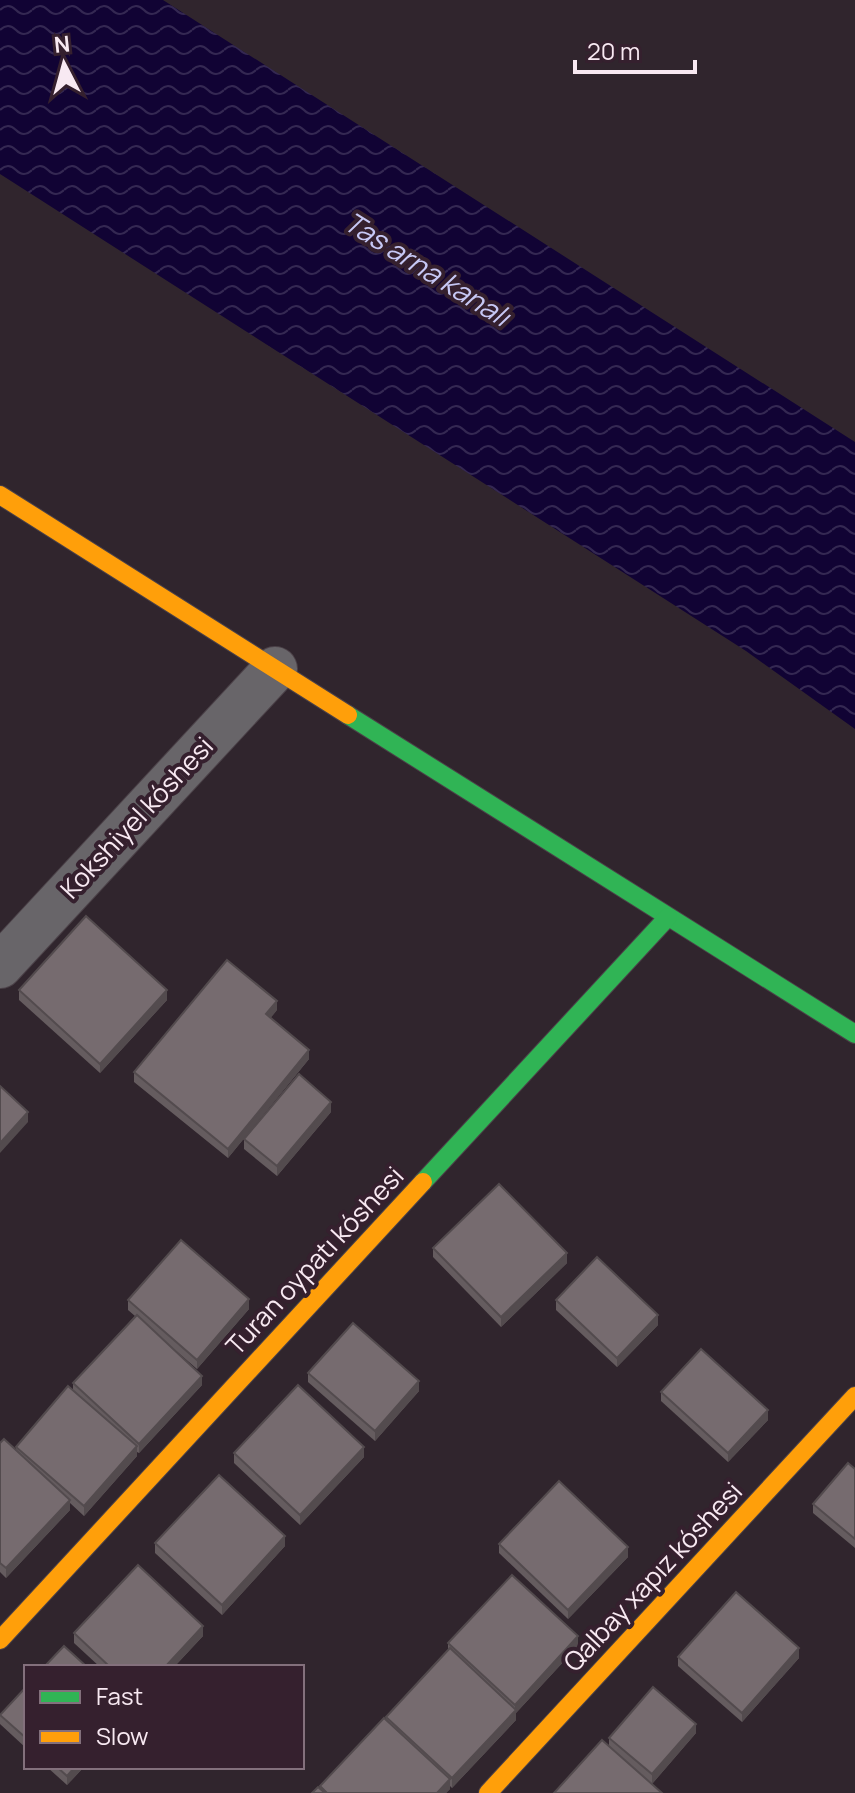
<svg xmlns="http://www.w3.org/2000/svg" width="855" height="1793" font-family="Manrope,sans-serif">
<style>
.water{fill:url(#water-waves)}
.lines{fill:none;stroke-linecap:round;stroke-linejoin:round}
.street-casing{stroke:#4b4148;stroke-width:46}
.fast-casing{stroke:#4b4148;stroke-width:20}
.slow-casing{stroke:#4b4148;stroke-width:20}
.street{stroke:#686569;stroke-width:44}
.fast{stroke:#30b455;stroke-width:18}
.slow{stroke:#ff9f0a;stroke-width:18}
.wall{fill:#655c5f}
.shaded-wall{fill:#534b4e}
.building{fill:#766b6f;stroke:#534b4e;stroke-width:2}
.labels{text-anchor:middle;stroke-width:8;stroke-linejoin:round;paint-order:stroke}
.street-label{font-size:26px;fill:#f8e9f2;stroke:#35202e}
.water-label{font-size:28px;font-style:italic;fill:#c7c8f5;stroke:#35202e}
</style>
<defs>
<pattern id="water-waves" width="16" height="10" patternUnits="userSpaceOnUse" patternTransform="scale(2)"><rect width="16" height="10" fill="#110334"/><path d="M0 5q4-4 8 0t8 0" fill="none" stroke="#342852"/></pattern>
</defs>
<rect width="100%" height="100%" fill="#30252d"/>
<!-- water -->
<polygon class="water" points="0,0 163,0 855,442 855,729 746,651 0,174"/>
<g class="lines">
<!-- street casing -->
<g class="street-casing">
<polyline id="street" points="0,966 275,669"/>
</g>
<!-- fast casing -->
<g class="fast-casing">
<g id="fast">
<polyline points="348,715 855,1034"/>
<polyline points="423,1182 668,917"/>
</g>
</g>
<!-- slow casing -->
<g class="slow-casing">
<g id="slow">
<polyline points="0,495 348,715"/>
<polyline points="0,1640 423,1182"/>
<polyline points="488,1793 855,1396"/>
</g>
</g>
<!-- street -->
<use href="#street" class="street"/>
<!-- fast -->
<use href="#fast" class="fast"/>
<!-- slow -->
<use href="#slow" class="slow"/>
</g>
<!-- wall -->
<g class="wall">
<polygon points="19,990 167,1000 100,1073 19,1000"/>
<polygon points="277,1010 270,1018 309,1059 228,1158 134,1082 134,1072"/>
<polygon points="331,1112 277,1176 244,1149 244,1139"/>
<polygon points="433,1248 567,1263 501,1327 433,1257"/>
<polygon points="128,1300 249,1309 197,1369 175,1350 202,1385 139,1453 137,1452 137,1456 84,1516 70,1503 70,1510 6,1578 0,1572 0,1443 16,1450 16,1447 73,1390 73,1383 135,1316 128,1310"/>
<polygon points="556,1300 658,1325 617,1367 556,1310"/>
<polygon points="308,1373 419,1391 375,1441 308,1382"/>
<polygon points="661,1392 768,1420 728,1462 661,1401"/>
<polygon points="234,1453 364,1457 300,1525 234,1463"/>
<polygon points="855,1469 855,1548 813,1513 813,1504"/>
<polygon points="155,1543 285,1546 222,1615 155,1553"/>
<polygon points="499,1544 628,1557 568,1619 499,1553"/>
<polygon points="74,1633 203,1636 174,1667 100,1667 74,1643"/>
<polygon points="448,1643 578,1646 516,1713 516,1720 452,1788 450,1786 450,1789 446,1793 312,1793 320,1789 320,1786 386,1720 386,1717 448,1650"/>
<polygon points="678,1657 799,1658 742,1722 678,1666"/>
<polygon points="26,1687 26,1748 0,1724 0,1715"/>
<polygon points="696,1733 652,1784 609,1747 609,1738"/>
<polygon points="47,1767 84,1767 67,1785"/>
</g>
<!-- shaded-wall -->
<g class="shaded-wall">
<polygon points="167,990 167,1000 100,1073 100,1064"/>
<polygon points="277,1001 277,1010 266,1024 266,1014"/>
<polygon points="309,1050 309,1059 228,1158 228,1149"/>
<polygon points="331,1102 331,1112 277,1176 277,1166"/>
<polygon points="28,1112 28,1122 0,1153 0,1143"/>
<polygon points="567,1253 567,1263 501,1327 501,1317"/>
<polygon points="249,1299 249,1309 197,1369 197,1360"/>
<polygon points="658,1315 658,1325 617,1367 617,1358"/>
<polygon points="202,1376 202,1385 139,1453 139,1444"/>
<polygon points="419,1381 419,1391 375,1441 375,1431"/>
<polygon points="768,1410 768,1420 728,1462 728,1453"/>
<polygon points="137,1446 137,1456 84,1516 84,1506"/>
<polygon points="364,1447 364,1457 300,1525 300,1515"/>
<polygon points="70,1500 70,1510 6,1578 6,1568"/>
<polygon points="285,1536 285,1546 222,1615 222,1605"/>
<polygon points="628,1547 628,1557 568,1619 568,1610"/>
<polygon points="203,1626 203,1636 174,1667 165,1667"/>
<polygon points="578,1636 578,1646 516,1713 516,1720 452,1788 452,1778 515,1711 515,1705"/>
<polygon points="799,1648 799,1658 742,1722 742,1713"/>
<polygon points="696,1724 696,1733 652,1784 652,1774"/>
<polygon points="75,1767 84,1767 67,1785 67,1776"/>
<polygon points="450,1779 450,1789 446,1793 437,1793"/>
</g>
<!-- building -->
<g class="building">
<polygon points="86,916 167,990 100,1064 19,990"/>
<polygon points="227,960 277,1001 266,1014 309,1050 228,1149 134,1072"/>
<polygon points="299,1074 331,1102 277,1166 244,1139"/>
<polygon points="0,1086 28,1112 0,1143"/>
<polygon points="499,1184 567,1253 501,1317 433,1248"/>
<polygon points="181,1240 249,1299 197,1360 128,1300"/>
<polygon points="597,1257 658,1315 617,1358 556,1300"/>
<polygon points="137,1315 202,1376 139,1444 73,1383"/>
<polygon points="353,1323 419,1381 375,1431 308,1373"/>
<polygon points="701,1349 768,1410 728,1453 661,1392"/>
<polygon points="298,1385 364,1447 300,1515 234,1453"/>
<polygon points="68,1386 137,1446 84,1506 16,1447"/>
<polygon points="4,1439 70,1500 6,1568 0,1563 0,1443"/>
<polygon points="848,1463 855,1469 855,1539 813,1504"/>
<polygon points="219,1475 285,1536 222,1605 155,1543"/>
<polygon points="559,1481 628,1547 568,1610 499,1544"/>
<polygon points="138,1565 203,1626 165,1667 110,1667 74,1633"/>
<polygon points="512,1575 578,1636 515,1705 448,1643"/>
<polygon points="736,1592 799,1648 742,1713 678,1657"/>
<polygon points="64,1646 87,1667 44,1667"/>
<polygon points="450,1648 516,1710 452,1778 386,1717"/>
<polygon points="26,1687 26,1738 0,1715"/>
<polygon points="653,1687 696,1724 652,1774 609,1738"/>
<polygon points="384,1718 450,1779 437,1793 327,1793 320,1786"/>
<polygon points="602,1740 662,1793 554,1793"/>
<polygon points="57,1767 75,1767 67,1776"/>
<polygon points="318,1787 325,1793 312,1793"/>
</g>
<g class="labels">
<!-- street labels -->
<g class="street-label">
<text transform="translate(137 818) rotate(-47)" y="9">Kokshiyel kóshesi</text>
<text transform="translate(315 1261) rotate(-47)" y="9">Turan oypatı kóshesi</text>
<text transform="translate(653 1577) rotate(-47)" y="9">Qalbay xapız kóshesi</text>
</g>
<!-- water labels -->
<g class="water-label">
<text transform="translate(427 269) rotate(32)" y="10">Tas arna kanalı</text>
</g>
</g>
<!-- legend -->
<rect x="24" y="1665" width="280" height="104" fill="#35202e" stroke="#83707c" stroke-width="2"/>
<rect x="40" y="1691" width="40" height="12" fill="#30b455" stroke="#83707c" stroke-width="2"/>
<text x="96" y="1705" font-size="24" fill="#f8e9f2">Fast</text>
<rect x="40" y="1731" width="40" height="12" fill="#ff9f0a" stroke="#83707c" stroke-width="2"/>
<text x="96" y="1745" font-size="24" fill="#f8e9f2">Slow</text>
<!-- north arrow -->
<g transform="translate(64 64) rotate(354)" stroke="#35202e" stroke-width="6" paint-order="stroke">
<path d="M0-6L14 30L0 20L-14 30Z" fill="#f8e9f2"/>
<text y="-12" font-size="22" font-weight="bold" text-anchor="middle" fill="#f8e9f2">N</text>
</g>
<!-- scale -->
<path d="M575 60v12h120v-12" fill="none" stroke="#f8e9f2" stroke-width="4"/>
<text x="587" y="60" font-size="24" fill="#f8e9f2" stroke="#35202e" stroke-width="6" paint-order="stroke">20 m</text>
</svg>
